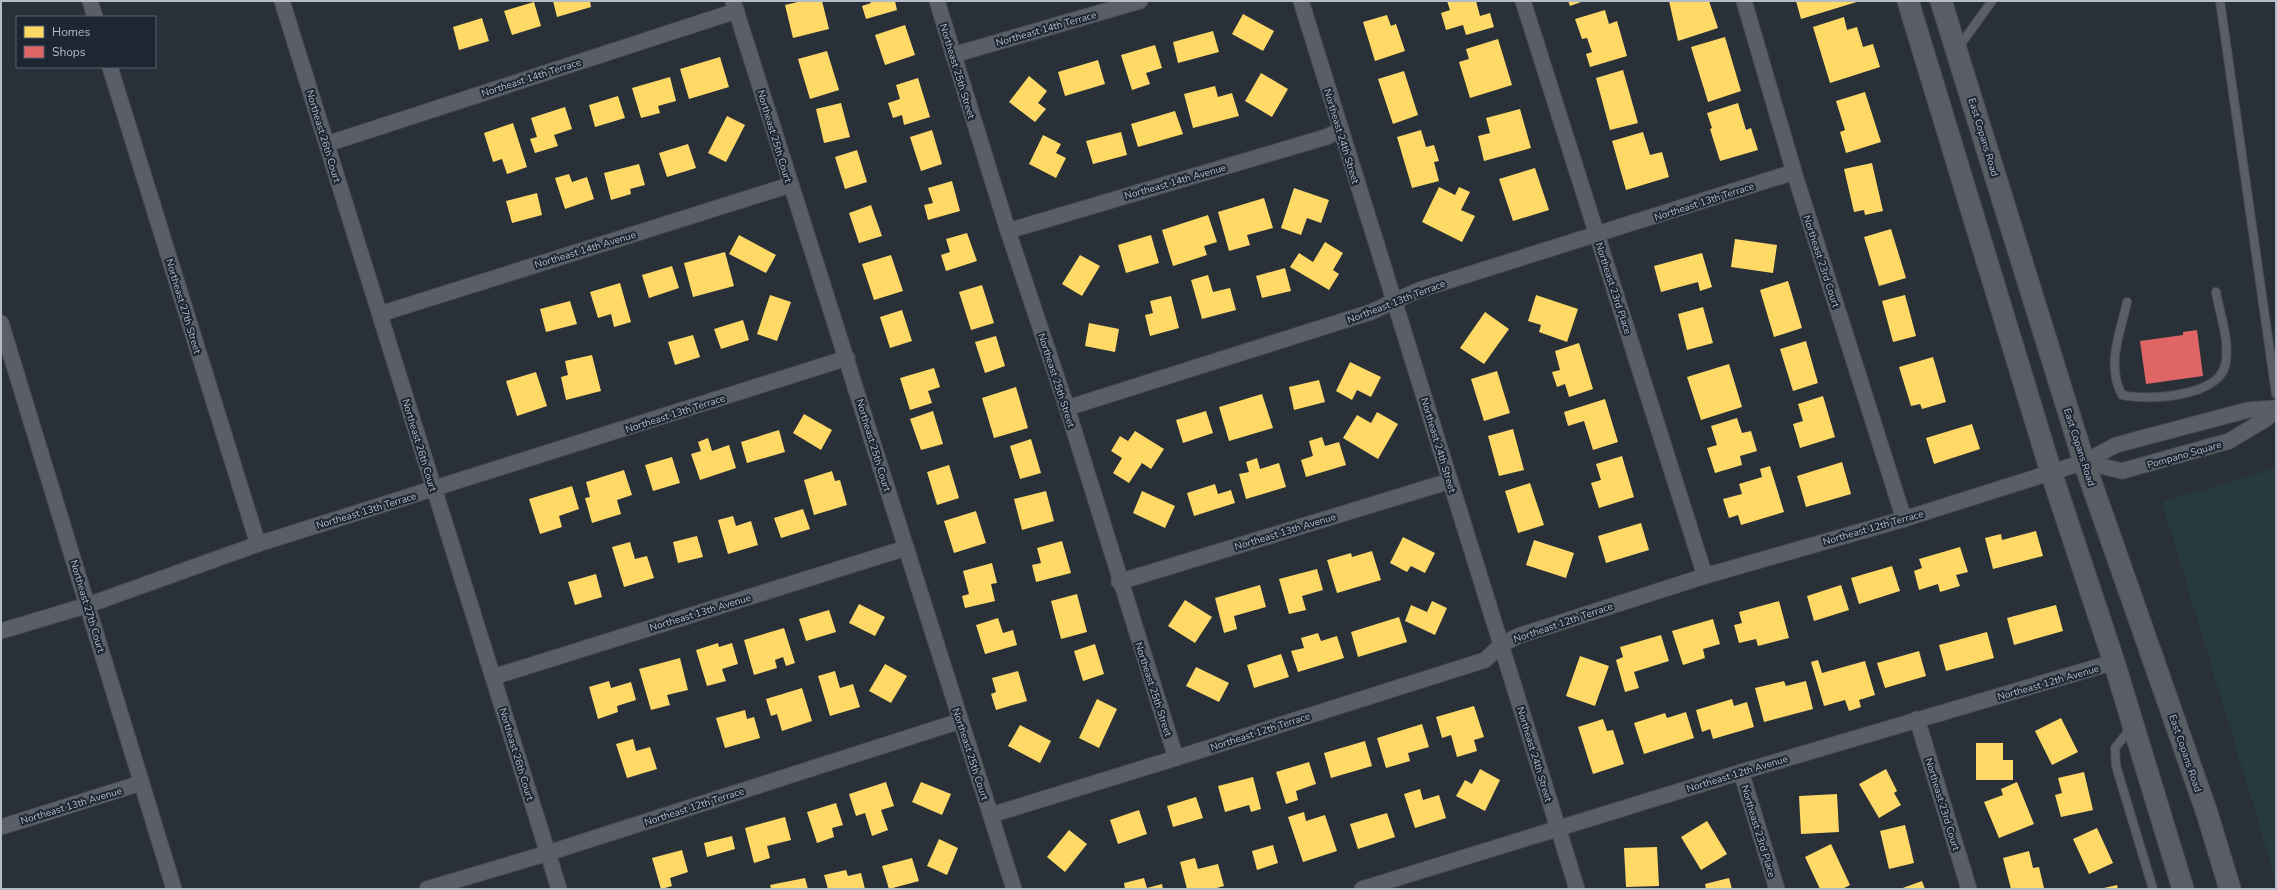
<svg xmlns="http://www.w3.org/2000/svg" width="2277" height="890" font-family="'Nunito Sans',sans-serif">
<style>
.green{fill:#273a3e}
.homes{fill:#ffd966}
.shops{fill:#e06666}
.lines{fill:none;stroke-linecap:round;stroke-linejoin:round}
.service-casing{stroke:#484c53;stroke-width:10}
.minor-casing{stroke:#484c53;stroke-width:17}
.secondary-casing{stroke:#484c53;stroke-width:23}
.service{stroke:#5a5e66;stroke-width:8}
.minor{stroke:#5a5e66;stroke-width:15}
.secondary{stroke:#595d64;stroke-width:21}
.labels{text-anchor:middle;stroke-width:4;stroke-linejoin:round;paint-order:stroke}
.street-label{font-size:10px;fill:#b4bcc9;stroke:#1d2633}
</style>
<rect width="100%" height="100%" fill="#2a3038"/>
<!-- green -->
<polygon class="green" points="2276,468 2276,881 2162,502"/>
<!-- homes -->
<g class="homes">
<polygon points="553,1 590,1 591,7 557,17"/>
<polygon points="802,1 822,1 829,29 793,38 785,5"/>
<polygon points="870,1 895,1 897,10 866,19 862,6 871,3"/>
<polygon points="1447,1 1476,1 1480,16 1490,13 1494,27 1466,35 1463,25 1446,30 1441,13 1450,10"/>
<polygon points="1568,1 1584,1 1570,6"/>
<polygon points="1669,1 1709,1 1718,28 1678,41"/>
<polygon points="1796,1 1860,1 1801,19"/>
<polygon points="534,2 541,26 512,35 504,11"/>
<polygon points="1605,10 1609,24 1617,21 1627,56 1590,67 1586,54 1592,52 1587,38 1582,39 1575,19"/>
<polygon points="1243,14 1274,31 1263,51 1232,34"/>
<polygon points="1387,15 1391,26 1396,24 1405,51 1375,61 1363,22"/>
<polygon points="1844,17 1847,30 1857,27 1863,47 1873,44 1880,67 1830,83 1813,27"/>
<polygon points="482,18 489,41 459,50 453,27"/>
<polygon points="905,25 915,55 885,65 875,35"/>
<polygon points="1213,31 1219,52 1178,63 1173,42"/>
<polygon points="1725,37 1741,91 1708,102 1691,47"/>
<polygon points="1498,39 1512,85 1470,98 1459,62 1469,59 1466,49"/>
<polygon points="1155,45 1162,68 1146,73 1150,84 1132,90 1121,55"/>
<polygon points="827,51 839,90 810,99 798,59"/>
<polygon points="720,57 729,87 689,99 680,69"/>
<polygon points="1098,60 1105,84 1065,96 1058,72"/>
<polygon points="1623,70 1638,123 1610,130 1596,78"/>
<polygon points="1404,71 1418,115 1393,124 1378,79"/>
<polygon points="1261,73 1288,89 1272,117 1245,101"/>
<polygon points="1029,76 1047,91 1038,103 1046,109 1035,122 1009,102"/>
<polygon points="670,77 676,101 658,106 660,113 641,118 632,88"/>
<polygon points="918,78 930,117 904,125 902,115 893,118 888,103 900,99 896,85"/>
<polygon points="1215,86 1218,97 1232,93 1239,116 1193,128 1184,94"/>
<polygon points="1865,92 1881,142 1846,153 1840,132 1845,130 1836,101"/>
<polygon points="618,96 625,118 595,127 589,105"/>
<polygon points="841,103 850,137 824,143 816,109"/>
<polygon points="1738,103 1746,130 1751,128 1758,150 1720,161 1710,129 1712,128 1707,113"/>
<polygon points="565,107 572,129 554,135 558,146 535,153 530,139 537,137 531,118"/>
<polygon points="1520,109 1531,148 1484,161 1478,136 1490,133 1486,118"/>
<polygon points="1175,111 1183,134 1138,147 1131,124"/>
<polygon points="727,116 745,125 726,162 708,153"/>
<polygon points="513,123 527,167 507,174 502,159 493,162 484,133"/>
<polygon points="932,130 942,164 921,171 910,137"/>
<polygon points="1421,130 1426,147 1434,145 1439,161 1434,162 1439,181 1412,188 1397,137"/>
<polygon points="1121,132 1127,155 1093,164 1086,141"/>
<polygon points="1643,132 1650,155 1662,152 1669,177 1626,190 1612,141"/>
<polygon points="1043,135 1061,144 1056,153 1066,158 1056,178 1029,164"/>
<polygon points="688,144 696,168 667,177 659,153"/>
<polygon points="857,150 867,182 845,189 835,157"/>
<polygon points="1872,163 1883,211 1865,215 1864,210 1854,212 1844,169"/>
<polygon points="639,164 645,185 630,189 631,194 611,200 604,173"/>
<polygon points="1535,168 1549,210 1513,221 1499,179"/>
<polygon points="569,174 572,182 587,177 594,199 565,209 555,178"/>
<polygon points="952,181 960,211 928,220 924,205 933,203 928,188"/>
<polygon points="1439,187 1455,195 1459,187 1470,192 1461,210 1475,216 1462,242 1422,222"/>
<polygon points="1294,188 1329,200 1321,223 1307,218 1301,235 1281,228"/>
<polygon points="537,193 542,215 512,223 506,201"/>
<polygon points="1264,198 1273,228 1247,235 1250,245 1229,251 1218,212"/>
<polygon points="871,205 882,236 859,243 849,213"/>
<polygon points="1208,215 1217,242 1204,246 1207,255 1173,266 1162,230"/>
<polygon points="1891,229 1906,278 1879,286 1864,237"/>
<polygon points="967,233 977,261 946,271 941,255 950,252 946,239"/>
<polygon points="739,235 776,255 766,273 729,254"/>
<polygon points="1151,235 1159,263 1126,273 1118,245"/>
<polygon points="1735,239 1777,245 1773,273 1731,267"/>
<polygon points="1325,242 1343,253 1333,270 1339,274 1329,290 1290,267 1299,253 1313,262"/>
<polygon points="725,252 734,286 693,297 684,263"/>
<polygon points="1702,253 1712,287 1700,291 1698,282 1661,292 1654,266"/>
<polygon points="891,255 903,291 874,300 862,264"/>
<polygon points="1080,255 1100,266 1082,296 1062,284"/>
<polygon points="672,266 679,288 649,298 642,275"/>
<polygon points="1285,268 1291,291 1262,298 1256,276"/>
<polygon points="1208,275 1213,292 1230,288 1236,310 1202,319 1191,280"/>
<polygon points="1788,281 1802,328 1774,337 1760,290"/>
<polygon points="620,283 631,322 614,327 611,314 598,318 590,292"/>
<polygon points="982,285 994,323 971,330 959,292"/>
<polygon points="770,295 791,302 777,341 757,334"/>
<polygon points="1536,295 1578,309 1567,342 1539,332 1541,325 1528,321"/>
<polygon points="1905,295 1916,336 1893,342 1882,301"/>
<polygon points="1171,296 1179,328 1150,336 1145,315 1153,313 1150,301"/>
<polygon points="570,301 577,324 546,332 540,309"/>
<polygon points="1703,307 1713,343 1687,350 1678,314"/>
<polygon points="902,310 912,341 890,348 880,317"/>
<polygon points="1485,312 1509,329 1484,364 1460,348"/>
<polygon points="743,320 749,340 721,349 714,329"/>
<polygon points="1089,323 1119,329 1115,352 1085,346"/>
<polygon points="693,335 700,357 675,365 668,342"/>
<polygon points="996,336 1005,366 985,373 975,342"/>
<polygon points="1806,341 1818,383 1793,391 1780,349"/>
<polygon points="1579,343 1593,389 1569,397 1565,384 1557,387 1552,372 1560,370 1555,351"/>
<polygon points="592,355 601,391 566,400 561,377 568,375 565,361"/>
<polygon points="1933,357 1946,402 1922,409 1920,404 1911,406 1899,367"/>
<polygon points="1350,362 1381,377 1371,397 1357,390 1352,400 1336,391"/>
<polygon points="1729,364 1742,407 1701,420 1687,377"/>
<polygon points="934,368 940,387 928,391 932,403 910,410 900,378"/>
<polygon points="1497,371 1510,413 1484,421 1471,379"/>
<polygon points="536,372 547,406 517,416 506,381"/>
<polygon points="1319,380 1325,402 1294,410 1289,387"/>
<polygon points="1016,387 1028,428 994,438 982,398"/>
<polygon points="1262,394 1273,428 1229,441 1219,407"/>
<polygon points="1823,396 1835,437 1800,448 1793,424 1803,421 1798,404"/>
<polygon points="1605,399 1618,442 1593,450 1584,421 1568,426 1564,412"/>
<polygon points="933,411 943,444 921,450 910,419"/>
<polygon points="1206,411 1213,433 1183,443 1176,420"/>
<polygon points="1377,412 1398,424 1378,459 1343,438 1357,415 1371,423"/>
<polygon points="804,414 832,430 821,450 793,433"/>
<polygon points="1737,418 1742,433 1751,431 1757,451 1740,456 1742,465 1715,473 1707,448 1717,445 1711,426"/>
<polygon points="1972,424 1980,449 1934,464 1926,438"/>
<polygon points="1513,429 1524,470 1499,476 1488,436"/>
<polygon points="779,430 785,452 747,463 741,442"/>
<polygon points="1135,431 1164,449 1151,469 1142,463 1129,483 1113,473 1122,458 1111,451 1120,436 1128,441"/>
<polygon points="1322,437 1325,446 1339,442 1346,465 1306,477 1301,460 1313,456 1309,441"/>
<polygon points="708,438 712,451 729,445 736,468 700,480 691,454 701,451 698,442"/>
<polygon points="1031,439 1041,473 1020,479 1010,446"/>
<polygon points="1622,456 1634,497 1599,508 1591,483 1601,480 1596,464"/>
<polygon points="672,457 680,483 653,491 645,465"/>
<polygon points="1257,458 1260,469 1279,463 1286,487 1246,499 1239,474 1249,472 1246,462"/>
<polygon points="1842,462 1851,494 1806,507 1797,476"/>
<polygon points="949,465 959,498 937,505 927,472"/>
<polygon points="1770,466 1784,512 1741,525 1738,515 1729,518 1723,499 1742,494 1739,484 1762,477 1760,469"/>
<polygon points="624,470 632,495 617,500 621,514 592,523 585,498 590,497 586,482"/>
<polygon points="832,471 835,481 840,480 847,505 814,515 804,480"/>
<polygon points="1530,483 1544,525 1518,533 1505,491"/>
<polygon points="1215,484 1218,494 1231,490 1235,503 1194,516 1187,493"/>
<polygon points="572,486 579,509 559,516 562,527 540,534 529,499"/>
<polygon points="1046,491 1054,521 1022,530 1014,499"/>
<polygon points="1142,491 1175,506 1165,528 1133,513"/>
<polygon points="803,509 810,529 781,538 774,518"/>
<polygon points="976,511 986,543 954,553 944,521"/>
<polygon points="733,516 736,526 751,521 758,545 728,554 718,520"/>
<polygon points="1641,523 1649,550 1606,563 1598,536"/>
<polygon points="2036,531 2043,556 1993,569 1985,538 2001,534 2002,540"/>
<polygon points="697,536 703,557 678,563 673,542"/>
<polygon points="1403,537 1435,553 1425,573 1411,566 1407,572 1390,563"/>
<polygon points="1534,540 1574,553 1566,578 1526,565"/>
<polygon points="1062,541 1071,573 1036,582 1032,565 1041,563 1037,548"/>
<polygon points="630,542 635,559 647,556 654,578 624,587 612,547"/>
<polygon points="1960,547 1968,572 1956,575 1960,586 1940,592 1938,584 1919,590 1914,571 1922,568 1919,559"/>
<polygon points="1372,551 1381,580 1337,593 1327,560 1351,553 1352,557"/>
<polygon points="992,563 997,583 991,584 995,601 965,608 962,596 969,594 963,571"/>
<polygon points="1892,566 1900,591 1859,604 1851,578"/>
<polygon points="1317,569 1323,590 1302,596 1306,610 1289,614 1279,579"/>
<polygon points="596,574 602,597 575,605 568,582"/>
<polygon points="1260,585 1266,607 1234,616 1237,629 1224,633 1215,598"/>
<polygon points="1841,585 1849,610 1814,621 1807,596"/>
<polygon points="1077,594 1087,632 1061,639 1051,601"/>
<polygon points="1185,600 1212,617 1195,643 1168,626"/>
<polygon points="1432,601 1447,608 1435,635 1405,621 1411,605 1427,612"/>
<polygon points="1779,601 1789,638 1758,646 1756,639 1739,643 1734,625 1742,623 1739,612"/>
<polygon points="859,604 885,617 875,636 849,623"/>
<polygon points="2056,605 2063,631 2014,645 2007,618"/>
<polygon points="829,610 836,632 806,641 799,619"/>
<polygon points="1399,617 1407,642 1358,657 1351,632"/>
<polygon points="998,618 1003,633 1013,630 1017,645 985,654 976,625"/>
<polygon points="1713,619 1720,644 1703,649 1705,658 1683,665 1672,631"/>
<polygon points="784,628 795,663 786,666 783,657 775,660 777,668 754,675 744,640"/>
<polygon points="1987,632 1994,658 1946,671 1939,645"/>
<polygon points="1318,633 1321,641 1337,636 1344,658 1298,672 1291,651 1304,648 1301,638"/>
<polygon points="1661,635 1669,661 1634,672 1639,688 1625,692 1616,660 1623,657 1620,647"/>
<polygon points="718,643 719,647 732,643 738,664 722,669 726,681 707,686 696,650"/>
<polygon points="1095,644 1104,674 1083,681 1074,651"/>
<polygon points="1919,651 1926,676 1885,688 1877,663"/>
<polygon points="1281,654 1289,677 1254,688 1247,665"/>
<polygon points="1580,656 1609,666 1595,706 1566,696"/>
<polygon points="680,658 688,690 667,695 670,705 651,710 639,669"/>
<polygon points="1818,660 1822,673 1865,661 1875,695 1859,700 1861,707 1849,711 1845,700 1824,706 1811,662"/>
<polygon points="885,664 907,676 891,703 869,691"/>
<polygon points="1196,667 1229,683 1219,702 1186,686"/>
<polygon points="835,671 840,688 853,684 860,707 830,716 818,676"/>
<polygon points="1018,671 1027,701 996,710 991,694 996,692 992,678"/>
<polygon points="609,681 611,688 631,682 636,700 617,706 618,712 598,719 589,687"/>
<polygon points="1784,681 1786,686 1806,681 1813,709 1764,722 1755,688"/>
<polygon points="802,688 812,721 782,731 777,714 771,716 766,699"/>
<polygon points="1097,699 1117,709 1099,748 1079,738"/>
<polygon points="1732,699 1734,706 1747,702 1754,727 1713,739 1710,729 1702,732 1696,710"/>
<polygon points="1474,706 1484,737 1474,740 1477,751 1457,757 1451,735 1442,738 1436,717"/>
<polygon points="745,710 747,719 754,717 760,738 725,748 716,718"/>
<polygon points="1686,712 1694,738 1644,754 1634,723 1665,713 1667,718"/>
<polygon points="2061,718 2078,752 2052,765 2035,731"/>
<polygon points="1603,719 1607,731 1613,730 1624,764 1593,774 1578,727"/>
<polygon points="1422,724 1429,747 1408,753 1410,761 1386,768 1377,738"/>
<polygon points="1020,725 1051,741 1040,763 1008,746"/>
<polygon points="633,739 636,751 650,747 657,769 627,778 616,744"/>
<polygon points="1365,741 1372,766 1331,778 1324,753"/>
<polygon points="1976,743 2003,743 2003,760 2013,760 2013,780 1976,780"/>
<polygon points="1309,762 1316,784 1296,791 1298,800 1286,804 1276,772"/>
<polygon points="1480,769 1500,780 1485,811 1456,796 1465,780 1472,784"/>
<polygon points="1886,769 1897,791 1894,793 1901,805 1879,818 1859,784"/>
<polygon points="2084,772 2093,810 2061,817 2055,795 2062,793 2058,778"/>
<polygon points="1253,777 1261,809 1251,812 1249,805 1225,812 1218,786"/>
<polygon points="886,782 894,806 881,810 888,830 872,836 865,813 856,816 849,794"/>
<polygon points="921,782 951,794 942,815 912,802"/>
<polygon points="2017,782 2034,824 1999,838 1984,802 2003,795 2001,789"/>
<polygon points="1420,789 1423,800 1439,795 1446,818 1415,828 1404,794"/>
<polygon points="1837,794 1839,832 1801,834 1799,796"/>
<polygon points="1196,797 1203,818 1173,827 1167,806"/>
<polygon points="836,803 843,825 832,828 834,837 817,843 807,812"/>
<polygon points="1139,810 1147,834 1118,844 1110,820"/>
<polygon points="1304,812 1306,821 1325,815 1337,851 1303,862 1288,817"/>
<polygon points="1387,813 1395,837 1358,849 1350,824"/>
<polygon points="785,817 791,840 767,846 770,858 754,863 745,828"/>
<polygon points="1707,821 1727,854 1701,870 1681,837"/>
<polygon points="1905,825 1914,863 1889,869 1880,831"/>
<polygon points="2097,828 2113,863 2089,874 2073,839"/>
<polygon points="1069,830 1087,844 1065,872 1047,857"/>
<polygon points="732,836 735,849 707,857 704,843"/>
<polygon points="939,839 958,848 947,875 927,866"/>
<polygon points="1831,844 1850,885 1842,889 1820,889 1805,857"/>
<polygon points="1273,845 1278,863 1257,870 1252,851"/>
<polygon points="1657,847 1659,886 1626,887 1624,848"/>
<polygon points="682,850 688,872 670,878 672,886 661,889 652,858"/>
<polygon points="2029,851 2033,868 2039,867 2044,888 2011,889 2003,858"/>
<polygon points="912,858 919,881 889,889 882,866"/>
<polygon points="1195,858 1198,869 1218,864 1224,886 1213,889 1187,889 1180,862"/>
<polygon points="846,870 848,876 861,873 865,889 828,889 824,875"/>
<polygon points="805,878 808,889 771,889 770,885"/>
<polygon points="1144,878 1147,888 1162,884 1163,889 1125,889 1124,883"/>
<polygon points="1729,878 1732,889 1706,889 1705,884"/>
<polygon points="1922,881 1925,889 1900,889"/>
<polygon points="2117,885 2118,889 2104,889 2104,888"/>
</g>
<!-- shops -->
<polygon class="shops" points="2197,330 2203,376 2146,384 2140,341 2183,335 2183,332"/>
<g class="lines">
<!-- service casing -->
<g class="service-casing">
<g id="service">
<polyline points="2220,1 2276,394"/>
<polyline points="1958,48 1992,1"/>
<path d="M 2127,302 C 2120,334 2106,365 2122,395 C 2148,401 2223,397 2226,361 C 2229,339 2220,314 2216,292"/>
<polyline points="2131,728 2115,748 2116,766 2153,889"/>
</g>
</g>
<!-- minor casing -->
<g class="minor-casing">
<g id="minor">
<polyline points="90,1 95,17"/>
<polyline points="282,1 559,889"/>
<polyline points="733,1 1014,889"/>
<polyline points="937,1 1008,231 1067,408 1176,758"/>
<polyline points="1301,1 1577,889"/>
<polyline points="1523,1 1705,576"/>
<polyline points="1744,1 1794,172 1904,519"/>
<polyline points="953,55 1140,1"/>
<polyline points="110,67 258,544"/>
<polyline points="327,144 736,11"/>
<polyline points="1008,231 1326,137 1341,130"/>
<polyline points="380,314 790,185"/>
<polyline points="1,323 174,889"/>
<polyline points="1067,408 1371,312 1419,290 1794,172"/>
<polyline points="2084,462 2122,471 2229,441 2266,419 2276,410"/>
<polyline points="1119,582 1450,481"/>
<polyline points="1,631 88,605 258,544 847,358"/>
<polyline points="493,677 906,548"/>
<polyline points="1917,719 1969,889"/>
<polyline points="1741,772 1777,889"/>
<polyline points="991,815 1176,758 1485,660 1501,645 1518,636 1705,576 1904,519 2084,462 2116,445 2248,410 2276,408"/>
<polyline points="1,827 141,783"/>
<polyline points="427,889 548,853 960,721"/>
<polyline points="1362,889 1741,772 2114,662"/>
</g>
</g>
<!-- secondary casing -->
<g class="secondary-casing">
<g id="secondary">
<polyline points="1908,1 2051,472 2114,662 2183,889"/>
<polyline points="1941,1 2084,462 2207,813 2230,889"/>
</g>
</g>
<!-- service -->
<use href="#service" class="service"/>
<!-- minor -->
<use href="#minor" class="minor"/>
<!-- secondary -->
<use href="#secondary" class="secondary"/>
</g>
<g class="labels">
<!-- street labels -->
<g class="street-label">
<text transform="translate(1046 28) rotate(-16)" y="4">Northeast 14th Terrace</text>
<text transform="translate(958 71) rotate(73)" y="4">Northeast 25th Street</text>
<text transform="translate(531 77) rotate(-18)" y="4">Northeast 14th Terrace</text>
<text transform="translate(324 136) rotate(73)" y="4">Northeast 26th Court</text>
<text transform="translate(775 136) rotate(73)" y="4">Northeast 25th Court</text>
<text transform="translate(1342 136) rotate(73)" y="4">Northeast 24th Street</text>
<text transform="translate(1984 137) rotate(73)" y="4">East Copans Road</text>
<text transform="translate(1175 181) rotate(-16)" y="4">Northeast 14th Avenue</text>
<text transform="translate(1704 201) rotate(-18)" y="4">Northeast 13th Terrace</text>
<text transform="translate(585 249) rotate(-17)" y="4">Northeast 14th Avenue</text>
<text transform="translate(1822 261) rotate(72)" y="4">Northeast 23rd Court</text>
<text transform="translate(1614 288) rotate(72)" y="4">Northeast 23rd Place</text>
<text transform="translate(1396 301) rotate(-21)" y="4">Northeast 13th Terrace</text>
<text transform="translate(184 306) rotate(73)" y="4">Northeast 27th Street</text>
<text transform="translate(1057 380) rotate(72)" y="4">Northeast 25th Street</text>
<text transform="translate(675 413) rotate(-18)" y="4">Northeast 13th Terrace</text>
<text transform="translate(420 445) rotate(73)" y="4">Northeast 26th Court</text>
<text transform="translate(874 445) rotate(73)" y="4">Northeast 25th Court</text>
<text transform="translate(1439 445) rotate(73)" y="4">Northeast 24th Street</text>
<text transform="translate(2080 447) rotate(72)" y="4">East Copans Road</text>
<text transform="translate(2184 454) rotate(-16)" y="4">Pompano Square</text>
<text transform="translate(366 510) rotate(-17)" y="4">Northeast 13th Terrace</text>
<text transform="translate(1873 527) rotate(-16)" y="4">Northeast 12th Terrace</text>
<text transform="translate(1285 531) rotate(-17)" y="4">Northeast 13th Avenue</text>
<text transform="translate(88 606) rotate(73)" y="4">Northeast 27th Court</text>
<text transform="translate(700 612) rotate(-17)" y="4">Northeast 13th Avenue</text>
<text transform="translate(1563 622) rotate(-19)" y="4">Northeast 12th Terrace</text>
<text transform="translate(2048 682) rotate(-16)" y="4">Northeast 12th Avenue</text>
<text transform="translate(1154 689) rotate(72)" y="4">Northeast 25th Street</text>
<text transform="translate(1260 731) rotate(-18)" y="4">Northeast 12th Terrace</text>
<text transform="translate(2186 753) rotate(71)" y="4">East Copans Road</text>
<text transform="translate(517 754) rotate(73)" y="4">Northeast 26th Court</text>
<text transform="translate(971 754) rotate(72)" y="4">Northeast 25th Court</text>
<text transform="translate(1535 754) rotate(73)" y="4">Northeast 24th Street</text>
<text transform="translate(1737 773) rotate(-17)" y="4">Northeast 12th Avenue</text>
<text transform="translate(1943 804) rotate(73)" y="4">Northeast 23rd Court</text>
<text transform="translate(71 805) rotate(-17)" y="4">Northeast 13th Avenue</text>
<text transform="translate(694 806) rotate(-18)" y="4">Northeast 12th Terrace</text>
<text transform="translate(1759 831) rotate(73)" y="4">Northeast 23rd Place</text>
</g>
</g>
<!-- border -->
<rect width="2277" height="890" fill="none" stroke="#b4bcc9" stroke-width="4"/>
<!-- legend -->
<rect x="16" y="16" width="140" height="52" fill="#1d2633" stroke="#59626f"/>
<rect x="24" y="26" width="20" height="12" fill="#ffd966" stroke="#59626f"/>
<text x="52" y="36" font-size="12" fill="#b4bcc9">Homes</text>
<rect x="24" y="46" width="20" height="12" fill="#e06666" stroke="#59626f"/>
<text x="52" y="56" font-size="12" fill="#b4bcc9">Shops</text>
</svg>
